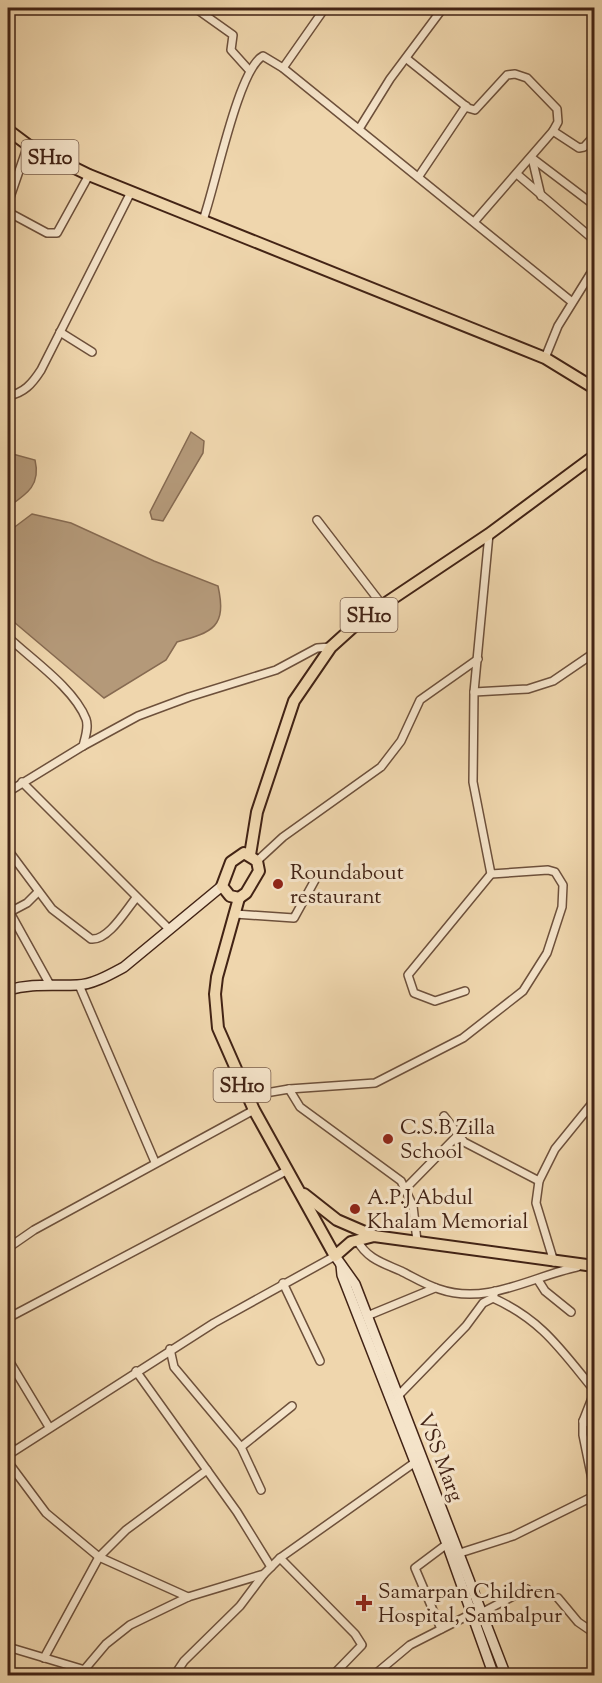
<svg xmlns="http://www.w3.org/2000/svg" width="602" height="1683" font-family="'Sorts Mill Goudy',serif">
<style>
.water{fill:#b49979;stroke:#866a51;stroke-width:1.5}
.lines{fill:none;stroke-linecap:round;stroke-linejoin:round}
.street-casing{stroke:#6d503b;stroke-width:10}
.secondary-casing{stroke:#422315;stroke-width:12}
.primary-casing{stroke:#422315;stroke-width:14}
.street{stroke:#f5e4ca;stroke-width:7}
.secondary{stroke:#f5e4ca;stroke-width:9}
.primary{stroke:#efd6ad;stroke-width:10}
.poi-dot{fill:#8f2418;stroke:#f5e4ca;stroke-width:2}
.labels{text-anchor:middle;stroke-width:6;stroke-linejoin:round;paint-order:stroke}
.shield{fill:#f5e4ca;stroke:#785d4b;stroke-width:1.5}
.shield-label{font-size:20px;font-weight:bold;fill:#422315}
.poi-label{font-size:21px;fill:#422315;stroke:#f5e4ca;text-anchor:start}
.street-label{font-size:21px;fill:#422315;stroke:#f5e4ca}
</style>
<rect width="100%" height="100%" fill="#efd6ad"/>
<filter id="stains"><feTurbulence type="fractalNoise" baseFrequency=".00333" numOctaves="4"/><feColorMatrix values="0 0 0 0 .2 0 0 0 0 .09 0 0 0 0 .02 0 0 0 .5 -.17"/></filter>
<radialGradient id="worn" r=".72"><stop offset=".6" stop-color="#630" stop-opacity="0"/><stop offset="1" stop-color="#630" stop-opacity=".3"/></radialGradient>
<!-- water -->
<g class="water">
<polygon points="191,432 204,441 203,453 163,521 152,519 150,512"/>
<path d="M 9,453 L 35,460 C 41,485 27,494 8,507 Z"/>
<path d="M 32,514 L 71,523 L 154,561 L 218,586 C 227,627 213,632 177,642 L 166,660 L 104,698 L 8,617 L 8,532 Z"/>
</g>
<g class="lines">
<!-- street casing -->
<g class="street-casing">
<g id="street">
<polyline points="195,8 233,35 231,50 249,70"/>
<polyline points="507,8 524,8"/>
<polyline points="407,59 468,108 475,110 507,75 515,74 527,78 557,109 558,122 553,131 475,221"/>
<polyline points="283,68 325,8"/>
<polyline points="359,129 390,79 443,8"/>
<polyline points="553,131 579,148 584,147 594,136"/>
<polyline points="532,158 594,205"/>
<polyline points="532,158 541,196"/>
<polyline points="518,175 594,240"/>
<polyline points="419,176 466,106"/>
<polyline points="8,203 28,145"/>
<polyline points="8,212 47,233 57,233 89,175"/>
<path d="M 203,220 C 215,188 238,69 263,56 L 283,68 L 572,302"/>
<polyline points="60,332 92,352"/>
<polyline points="545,358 558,326 594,268"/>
<path d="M 8,396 C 24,393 32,384 41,370 L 131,192"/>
<polyline points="317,520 383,606"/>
<path d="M 8,637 C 31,659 74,688 86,719 C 89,727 85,738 83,746 L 8,792"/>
<polyline points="474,692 528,689 553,681 594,653"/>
<polyline points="83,746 138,716 189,697 276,670 317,648 331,647"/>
<polyline points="22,782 169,929"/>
<path d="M 8,850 L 52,909 L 91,939 C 108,941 126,910 136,898"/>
<polyline points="257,861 283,837 381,767 401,741 420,700 478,659"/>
<polyline points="8,909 49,983"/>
<polyline points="10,912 27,903 37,893"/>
<polyline points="235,914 294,918 315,880"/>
<polyline points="79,985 155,1162"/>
<polyline points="465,991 435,1001 414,993 408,975 491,874"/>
<polyline points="289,1089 300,1107 401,1181 413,1206 417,1241"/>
<polyline points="248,1096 289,1089 375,1083 463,1038 523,991 547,953 562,907 563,885 555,872 548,870 491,874 473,782 474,692 489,534"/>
<polyline points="444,1116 464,1142 539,1181 555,1149 594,1101"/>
<polyline points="539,1181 536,1203 554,1262"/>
<polyline points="406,1188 457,1136"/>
<path d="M 357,1240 C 367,1259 383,1263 401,1271 C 413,1277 426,1285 439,1289 C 487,1306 533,1276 577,1267"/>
<polyline points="8,1248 34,1230 254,1110"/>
<polyline points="538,1280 545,1291 571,1312"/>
<polyline points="283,1283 320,1361"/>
<path d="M 493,1298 C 542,1320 561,1350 594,1390"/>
<polyline points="367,1316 435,1288"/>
<polyline points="8,1318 288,1170"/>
<polyline points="170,1349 174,1367 241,1447 261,1490"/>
<polyline points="8,1359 49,1427"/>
<polyline points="136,1371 237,1512 271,1567"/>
<polyline points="594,1393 583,1421 583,1435 594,1489"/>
<polyline points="398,1396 466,1326 483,1303 493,1298 495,1291"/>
<polyline points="583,1421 594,1425"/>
<polyline points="8,1439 13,1450"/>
<polyline points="241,1447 292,1406"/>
<polyline points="8,1455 214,1323 335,1256"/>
<polyline points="8,1462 46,1513 99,1557 188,1597"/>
<polyline points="460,1553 513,1536 594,1496"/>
<polyline points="280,1558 355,1634 362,1645 332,1676"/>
<polyline points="558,1598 578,1622 594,1633"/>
<polyline points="481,1613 527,1589"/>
<polyline points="441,1629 415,1568 447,1544"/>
<polyline points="8,1647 85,1670"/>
<polyline points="44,1658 99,1557 126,1530 207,1470"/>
<polyline points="79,1676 106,1644 130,1625 188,1597 264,1574 280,1558 414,1463"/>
<polyline points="174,1676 184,1661 240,1606 264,1574"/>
<polyline points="373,1676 410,1645 471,1614"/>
</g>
</g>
<!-- secondary casing -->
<g class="secondary-casing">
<g id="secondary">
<path d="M 8,990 C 32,983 52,986 77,985 C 92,985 111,974 124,967 L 222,886"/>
<polyline points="335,1256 355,1284 506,1676"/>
<polyline points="341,1265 342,1275 447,1544 494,1676"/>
</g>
</g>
<!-- primary casing -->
<g class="primary-casing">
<g id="primary">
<polyline points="8,130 28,145 89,175 545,358 594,388"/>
<polygon points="244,853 257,861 259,871 246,893 239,898 230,896 222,886 231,862"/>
<polyline points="250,855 257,812 294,701 331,647 362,619 489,534 594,456"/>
<polyline points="239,898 217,977 215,994 218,1028 254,1110 335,1256 351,1242 374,1236 594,1266"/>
<polyline points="304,1194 337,1220 374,1236"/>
</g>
</g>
<!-- street -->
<use href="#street" class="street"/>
<!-- secondary -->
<use href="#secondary" class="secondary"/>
<!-- primary -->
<use href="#primary" class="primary"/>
</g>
<!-- markers -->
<g class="poi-dot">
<circle cx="278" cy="884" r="6"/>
<circle cx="388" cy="1139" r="6"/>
<circle cx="355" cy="1209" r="6"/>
<path d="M361 1594h6v6h6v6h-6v6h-6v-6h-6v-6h6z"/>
</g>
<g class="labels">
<!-- shield labels -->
<g class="shield">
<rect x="21.5" y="140" width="57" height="34" rx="4.5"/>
<rect x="340.5" y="598" width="57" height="34" rx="4.5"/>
<rect x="213.5" y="1068" width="57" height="34" rx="4.5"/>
</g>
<g class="shield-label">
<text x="50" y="164">SH10</text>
<text x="369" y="622">SH10</text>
<text x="242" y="1092">SH10</text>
</g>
<!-- poi labels -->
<g class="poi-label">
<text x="290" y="879">Roundabout<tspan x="290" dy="24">restaurant</tspan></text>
<text x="400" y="1134">C.S.B Zilla<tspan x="400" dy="24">School</tspan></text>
<text x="367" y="1204">A.P.J Abdul<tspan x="367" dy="24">Khalam Memorial</tspan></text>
<text x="378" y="1598">Samarpan Children<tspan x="378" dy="24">Hospital, Sambalpur</tspan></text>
</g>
<!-- street labels -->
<g class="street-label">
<text transform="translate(441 1457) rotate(69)" y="7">VSS Marg</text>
</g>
</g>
<!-- margin -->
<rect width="602" height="1683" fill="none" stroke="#efd6ad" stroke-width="30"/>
<rect x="9" y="9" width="584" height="1665" fill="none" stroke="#422315" stroke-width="3"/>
<rect x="15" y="15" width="572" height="1653" fill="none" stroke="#422315" stroke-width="1.5"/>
<rect width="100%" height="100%" filter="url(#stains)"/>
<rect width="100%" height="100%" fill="url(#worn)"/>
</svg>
